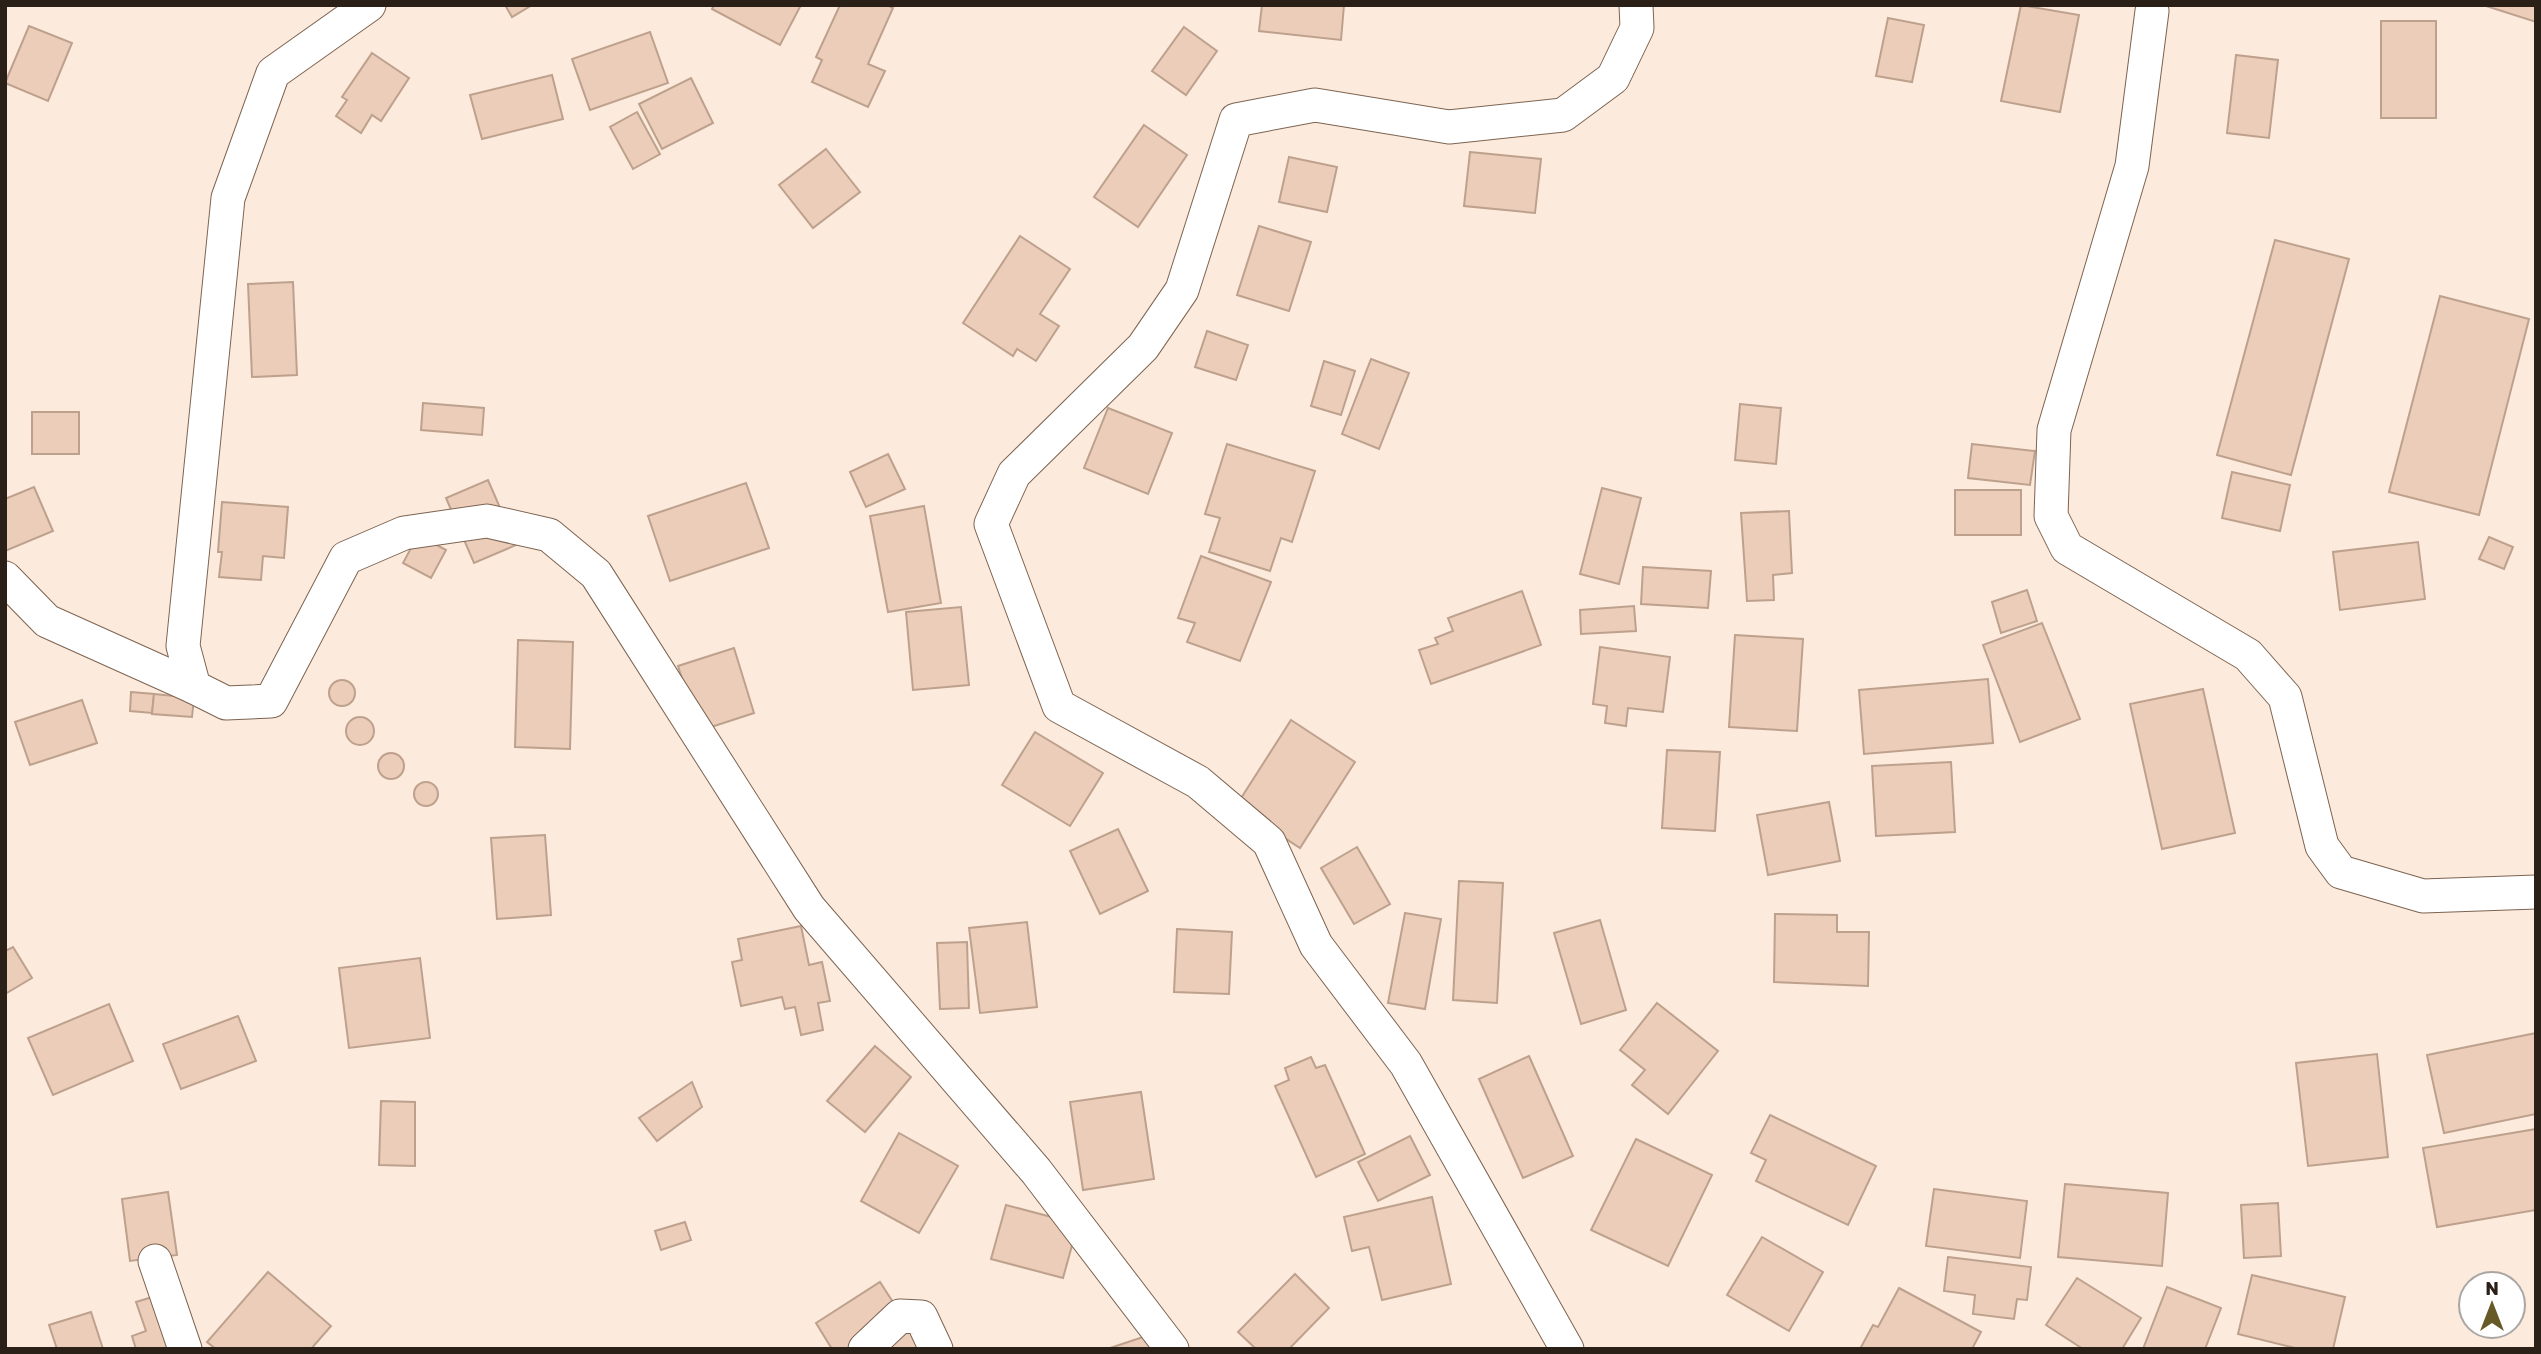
<svg xmlns="http://www.w3.org/2000/svg" width="2541" height="1354" font-family="Rubik,sans-serif">
<style>
.building{fill:#ebcdb9;stroke:#bea18d;stroke-width:2}
.lines{fill:none;stroke-linecap:round;stroke-linejoin:round}
.street-casing{stroke:#7d6451;stroke-width:35}
.street{stroke:#fff;stroke-width:33}
</style>
<rect width="100%" height="100%" fill="#fceadd"/>
<!-- building -->
<g class="building">
<polygon points="505,5 532,5 512,17"/>
<polygon points="714,5 801,5 780,45 712,9"/>
<polygon points="840,5 887,5 893,8 868,64 885,71 868,107 812,82 822,60 816,57"/>
<polygon points="1262,5 1344,5 1341,40 1259,31"/>
<polygon points="2021,5 2079,15 2060,112 2001,101"/>
<polygon points="2483,5 2536,5 2536,22"/>
<polygon points="1888,18 1924,25 1912,82 1876,76"/>
<rect x="2381" y="21" width="55" height="97"/>
<polygon points="29,26 72,43 48,101 5,83"/>
<polygon points="1184,27 1217,51 1186,95 1152,71"/>
<polygon points="650,32 668,83 590,110 572,59"/>
<polygon points="372,53 409,78 381,121 372,115 361,133 336,116 347,100 342,97"/>
<polygon points="2236,55 2278,60 2269,138 2227,133"/>
<polygon points="552,75 563,119 482,139 470,95"/>
<polygon points="691,78 713,123 662,149 639,104"/>
<polygon points="637,112 660,154 633,169 610,127"/>
<polygon points="1144,125 1187,155 1138,227 1094,197"/>
<polygon points="826,149 860,192 813,228 779,185"/>
<polygon points="1470,152 1541,159 1535,213 1464,206"/>
<polygon points="1289,157 1337,167 1327,212 1279,202"/>
<polygon points="1259,226 1311,242 1289,311 1237,295"/>
<polygon points="1020,236 1070,269 1040,314 1059,326 1036,361 1017,349 1013,356 963,323"/>
<polygon points="2275,240 2349,259 2291,475 2217,455"/>
<polygon points="293,282 297,375 252,377 248,284"/>
<polygon points="2440,296 2529,319 2479,515 2389,492"/>
<polygon points="1207,331 1248,345 1236,380 1195,367"/>
<polygon points="1371,359 1409,373 1379,449 1342,434"/>
<polygon points="1324,361 1355,371 1341,415 1311,406"/>
<polygon points="423,403 484,408 482,435 421,430"/>
<polygon points="1740,404 1781,408 1776,464 1735,460"/>
<polygon points="1108,408 1172,433 1148,494 1084,468"/>
<rect x="32" y="412" width="47" height="42"/>
<polygon points="1227,444 1315,471 1292,542 1281,538 1270,571 1209,552 1220,518 1205,514"/>
<polygon points="1972,444 2035,451 2030,485 1968,478"/>
<polygon points="888,454 905,489 866,507 850,472"/>
<polygon points="2232,472 2290,485 2280,531 2222,518"/>
<polygon points="488,480 516,545 474,563 446,498"/>
<polygon points="746,483 769,548 670,581 648,516"/>
<polygon points="34,487 53,531 5,551 5,499"/>
<polygon points="1602,488 1641,498 1619,584 1580,574"/>
<rect x="1955" y="490" width="66" height="45"/>
<polygon points="222,502 288,507 284,558 263,556 261,580 219,577 222,552 218,552"/>
<polygon points="924,506 941,603 888,612 870,516"/>
<polygon points="1789,511 1792,573 1773,575 1774,600 1747,601 1741,513"/>
<polygon points="418,535 446,550 431,578 403,563"/>
<polygon points="2489,537 2513,547 2504,569 2479,559"/>
<polygon points="2418,542 2425,599 2340,610 2333,552"/>
<polygon points="1201,556 1271,582 1240,661 1187,642 1195,623 1178,618"/>
<polygon points="1643,567 1711,571 1708,608 1641,604"/>
<polygon points="2027,590 2037,621 2001,633 1992,602"/>
<polygon points="1522,591 1541,645 1431,684 1419,650 1438,644 1435,638 1453,631 1448,618"/>
<polygon points="1634,606 1636,631 1581,634 1580,610"/>
<polygon points="961,607 969,685 913,690 906,612"/>
<polygon points="2042,623 2080,719 2020,742 1983,645"/>
<polygon points="1735,635 1803,639 1797,731 1729,727"/>
<polygon points="518,640 573,642 570,749 515,747"/>
<polygon points="1600,647 1670,657 1663,712 1628,708 1626,726 1605,723 1607,706 1593,704"/>
<polygon points="734,648 754,713 699,731 678,666"/>
<polygon points="1988,679 1993,743 1864,754 1859,690"/>
<circle cx="342" cy="693" r="13"/>
<polygon points="2203,689 2235,833 2162,849 2130,704"/>
<polygon points="131,692 154,694 152,713 130,711"/>
<polygon points="154,694 194,698 192,717 152,714"/>
<polygon points="82,700 97,743 30,765 15,722"/>
<circle cx="360" cy="731" r="14"/>
<polygon points="1291,720 1355,762 1300,848 1236,806"/>
<polygon points="1035,732 1103,773 1070,826 1002,785"/>
<polygon points="1667,750 1720,752 1715,831 1662,828"/>
<circle cx="391" cy="766" r="13"/>
<polygon points="1951,762 1955,832 1876,836 1872,766"/>
<circle cx="426" cy="794" r="12"/>
<polygon points="1829,802 1840,861 1768,875 1757,815"/>
<polygon points="1118,829 1148,891 1100,914 1070,851"/>
<polygon points="545,835 551,915 497,919 491,838"/>
<polygon points="1357,847 1390,904 1354,924 1321,868"/>
<polygon points="1459,881 1503,883 1497,1003 1453,1000"/>
<polygon points="1405,913 1441,919 1425,1009 1388,1003"/>
<polygon points="1775,914 1837,915 1837,932 1869,932 1868,986 1774,982"/>
<polygon points="1600,920 1626,1010 1581,1024 1554,933"/>
<polygon points="1027,922 1037,1007 980,1013 969,928"/>
<polygon points="801,926 809,965 822,962 830,1001 818,1003 823,1030 801,1035 795,1007 785,1009 782,997 741,1006 732,962 742,960 738,939"/>
<polygon points="1177,929 1232,932 1229,994 1174,992"/>
<polygon points="967,942 969,1008 940,1009 937,943"/>
<polygon points="13,947 32,978 5,994 5,951"/>
<polygon points="420,958 430,1038 349,1048 339,968"/>
<polygon points="1657,1003 1718,1051 1668,1114 1632,1085 1645,1070 1620,1050"/>
<polygon points="109,1004 133,1061 53,1095 28,1038"/>
<polygon points="238,1016 256,1061 181,1089 163,1044"/>
<polygon points="2536,1033 2536,1114 2444,1133 2427,1055"/>
<polygon points="875,1046 911,1077 865,1132 827,1101"/>
<polygon points="2377,1054 2388,1157 2308,1166 2296,1063"/>
<polygon points="1529,1056 1573,1156 1523,1178 1479,1079"/>
<polygon points="1311,1057 1316,1068 1325,1065 1365,1154 1316,1177 1275,1086 1289,1080 1285,1068"/>
<polygon points="692,1082 702,1107 657,1141 639,1118"/>
<polygon points="1141,1092 1154,1179 1083,1190 1070,1102"/>
<polygon points="381,1101 415,1102 415,1166 379,1165"/>
<polygon points="1770,1115 1876,1166 1848,1225 1756,1181 1766,1160 1751,1153"/>
<polygon points="2536,1129 2536,1210 2437,1227 2423,1148"/>
<polygon points="899,1133 958,1166 919,1233 861,1201"/>
<polygon points="1410,1136 1430,1175 1378,1201 1358,1162"/>
<polygon points="1636,1139 1712,1175 1668,1266 1591,1230"/>
<polygon points="2065,1184 2168,1193 2162,1266 2058,1257"/>
<polygon points="1934,1189 2027,1201 2020,1258 1926,1246"/>
<polygon points="168,1192 177,1255 130,1261 122,1199"/>
<polygon points="1432,1197 1451,1284 1382,1300 1369,1247 1352,1251 1344,1217"/>
<polygon points="2278,1203 2281,1256 2244,1258 2241,1205"/>
<polygon points="1006,1205 1078,1224 1063,1278 991,1259"/>
<polygon points="685,1222 691,1240 661,1250 655,1231"/>
<polygon points="1762,1237 1823,1272 1789,1331 1727,1295"/>
<polygon points="1948,1257 2031,1267 2027,1300 2017,1299 2014,1319 1973,1314 1975,1295 1944,1291"/>
<polygon points="268,1272 331,1326 311,1349 216,1349 207,1342"/>
<polygon points="1295,1274 1329,1308 1289,1349 1256,1349 1238,1332"/>
<polygon points="2252,1275 2345,1297 2333,1349 2299,1349 2238,1334"/>
<polygon points="2077,1278 2141,1318 2122,1349 2083,1349 2046,1325"/>
<polygon points="880,1282 922,1347 919,1349 832,1349 816,1323"/>
<polygon points="2167,1287 2221,1308 2205,1349 2143,1349"/>
<polygon points="1899,1288 1981,1332 1972,1349 1860,1349 1873,1325 1878,1327"/>
<polygon points="172,1291 200,1349 136,1349 132,1336 146,1331 136,1302"/>
<polygon points="91,1312 103,1349 57,1349 49,1325"/>
<polygon points="1152,1334 1156,1349 1107,1349"/>
</g>
<g class="lines">
<!-- street casing -->
<g class="street-casing">
<g id="street">
<polyline points="369,5 273,73 228,198 183,646 194,687 226,703 271,701 346,558 404,533 487,521 549,535 596,574 809,908 1036,1171 1172,1349"/>
<polyline points="2152,11 2132,166 2054,430 2051,516 2067,548 2248,655 2285,697 2322,846 2341,872 2423,896 2536,892"/>
<polyline points="5,578 47,621 194,687"/>
<polyline points="155,1261 185,1349"/>
<polyline points="865,1349 900,1316 921,1317 936,1349"/>
<polyline points="1567,1349 1406,1064 1316,945 1269,842 1198,782 1059,706 991,524 1014,474 1143,347 1182,290 1236,120 1315,105 1449,127 1563,115 1613,78 1637,28 1636,5"/>
</g>
</g>
<!-- street -->
<use href="#street" class="street"/>
</g>
<!-- border -->
<rect width="2541" height="1354" fill="none" stroke="#2a2018" stroke-width="14"/>
<!-- north arrow -->
<g transform="translate(2492 1305)"><circle r="33" fill="#ffffff" stroke="#aaa6a3" stroke-width="2"/>
<path d="M0-5L12 26L0 18L-12 26Z" fill="#685a27"/>
<text y="-10" font-size="19" font-weight="bold" text-anchor="middle" fill="#2a2018">N</text>
</g>
</svg>
